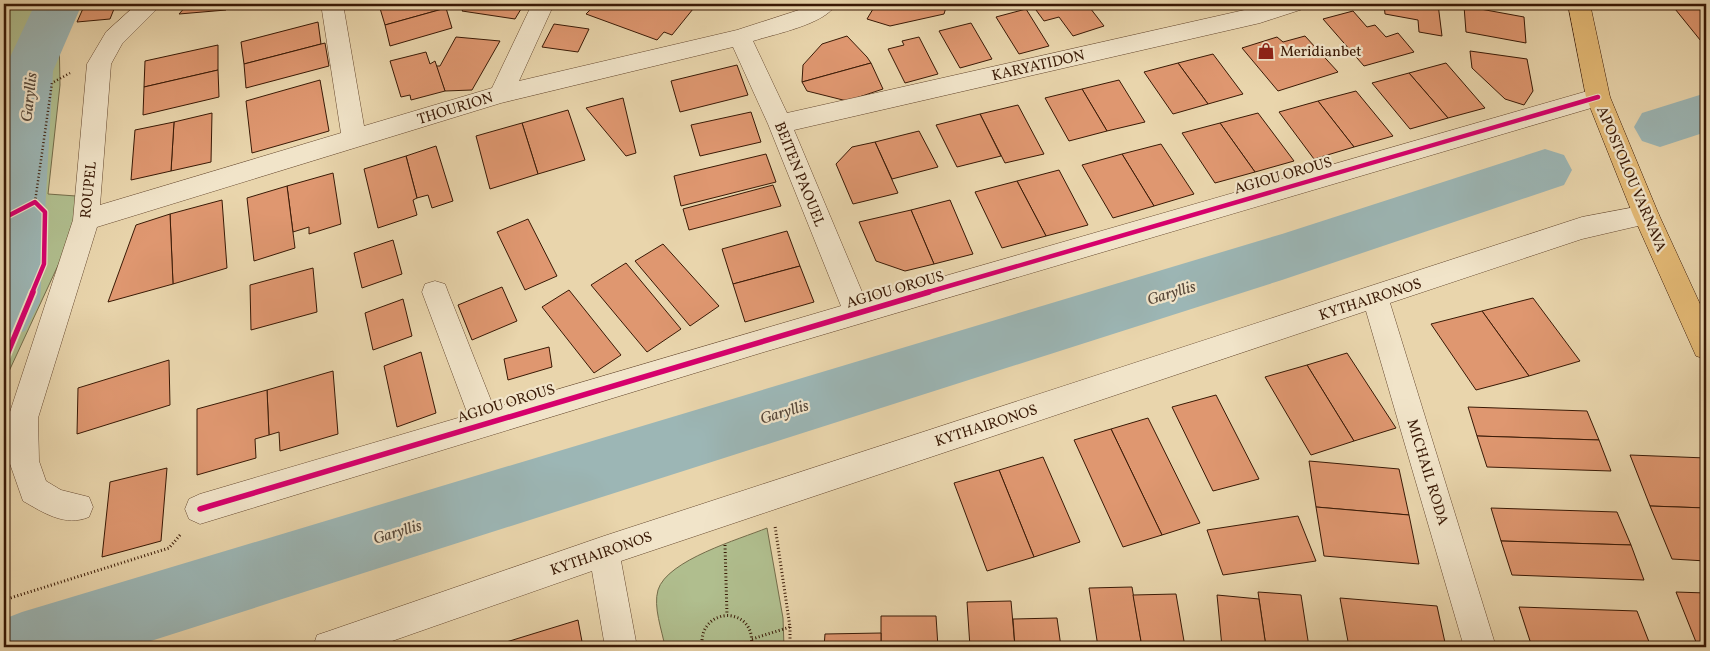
<svg xmlns="http://www.w3.org/2000/svg" width="1710" height="651" font-family="Vollkorn,serif">
<style>
.green{fill:#b0be8e;stroke:#746c4a}
.lines{fill:none;stroke-linecap:round;stroke-linejoin:round}
.river{fill:#9cb6b5;fill-rule:evenodd}
.building{fill:#df9770;stroke:#391905}
.minor-casing{stroke:#65482f;stroke-width:1}
.major-casing{stroke:#391905;stroke-width:1}
.path-far1{stroke:#391905;stroke-width:2.5;stroke-dasharray:1 2.5;stroke-linecap:butt}
.path{stroke:#391905;stroke-width:3;stroke-dasharray:1 2.5;stroke-linecap:butt}
.minor{fill:#f1e4c9;fill-rule:evenodd}
.major{fill:#e4ba76;fill-rule:evenodd}
.cycleway-far1-casing{stroke:#f1e4c9;stroke-width:7}
.cycleway-casing{stroke:#f1e4c9;stroke-width:9}
.cycleway-far1{stroke:#d6006c;stroke-width:4.5}
.cycleway{stroke:#d6006c;stroke-width:5.5}
.labels{text-anchor:middle;stroke-width:4.5;stroke-linejoin:round;paint-order:stroke}
.poi-label{font-size:15px;fill:#391905;stroke:#f1e4c9;text-anchor:start}
.street-label{font-size:15px;fill:#391905;stroke:#f1e4c9}
.water-label{font-size:16px;font-style:italic;fill:#57483a;stroke:#f1e4c9}
</style>
<rect width="100%" height="100%" fill="#e9d5ac"/>
<filter id="stains"><feTurbulence type="fractalNoise" baseFrequency=".004" numOctaves="4"/><feColorMatrix values="0 0 0 0 .2 0 0 0 0 .09 0 0 0 0 .02 0 0 0 .5 -.17"/></filter>
<radialGradient id="worn" r=".72"><stop offset=".6" stop-color="#630" stop-opacity="0"/><stop offset="1" stop-color="#630" stop-opacity=".3"/></radialGradient>
<!-- green -->
<g class="green">
<polygon points="4,4 72,4 59,34 60,85 48,194 76,196 74,222 61,259 4,382"/>
<path d="M 767,528 L 783,618 L 784,647 L 665,647 C 662,630 653,607 658,590 C 667,560 740,539 767,528 Z"/>
</g>
<g class="lines">
<!-- river -->
<g class="river">
<polygon points="35,4 82,4 53,71 40,302 25,331 4,338 4,70"/>
<polygon points="1706,93 1706,132 1660,147 1642,141 1634,127 1642,113"/>
<polygon points="1545,149 1564,155 1572,170 1564,185 1282,280 132,647 4,647 4,619 22,612 1282,234"/>
</g>
</g>
<!-- building -->
<g class="building">
<polygon points="85,4 116,4 110,19 77,22"/>
<polygon points="188,4 229,4 226,10 179,14"/>
<polygon points="385,4 444,4 446,8 385,25 379,5"/>
<polygon points="466,4 524,4 515,19 462,11"/>
<polygon points="596,4 678,4 693,9 672,35 664,32 657,40 586,14"/>
<polygon points="876,4 947,4 944,14 890,26 867,19"/>
<polygon points="1059,4 1087,4 1104,26 1073,36 1059,17 1044,21 1036,10"/>
<polygon points="1384,4 1438,4 1442,36 1419,32 1418,20 1385,14"/>
<polygon points="1671,4 1706,4 1706,46 1705,46"/>
<polygon points="1464,6 1524,17 1526,43 1466,32"/>
<polygon points="446,8 452,28 390,46 385,25"/>
<polygon points="1026,9 1049,46 1019,54 996,17"/>
<polygon points="1353,11 1367,27 1375,25 1386,37 1398,33 1414,52 1364,66 1323,19"/>
<polygon points="318,22 321,44 244,64 241,42"/>
<polygon points="971,23 992,59 960,68 939,31"/>
<polygon points="554,24 589,29 578,52 542,47"/>
<polygon points="847,36 867,57 871,63 802,82 803,65 822,44"/>
<polygon points="1305,36 1338,72 1278,91 1242,48 1277,37 1283,42"/>
<polygon points="456,37 500,41 472,90 445,91 436,66 440,66"/>
<polygon points="919,37 938,74 905,83 888,49 904,45 902,41"/>
<polygon points="325,43 329,66 246,88 244,64"/>
<polygon points="218,45 218,70 144,87 145,61"/>
<polygon points="1470,51 1527,59 1533,91 1524,105 1505,99 1472,68"/>
<polygon points="426,52 430,64 435,61 445,91 411,100 410,95 401,97 390,61"/>
<polygon points="1213,54 1243,94 1208,104 1178,63"/>
<polygon points="871,63 883,89 847,101 807,91 802,82"/>
<polygon points="1178,63 1208,104 1173,114 1144,72"/>
<polygon points="1446,63 1485,108 1448,118 1409,73"/>
<polygon points="737,65 748,95 680,112 671,81"/>
<polygon points="218,70 219,97 143,115 144,87"/>
<polygon points="1409,73 1448,118 1410,129 1372,83"/>
<polygon points="320,80 329,131 252,153 246,101"/>
<polygon points="1119,80 1145,122 1107,131 1082,89"/>
<polygon points="1082,89 1107,131 1069,141 1045,98"/>
<polygon points="1356,91 1393,136 1354,147 1318,101"/>
<polygon points="623,98 636,153 626,156 586,108"/>
<polygon points="1318,101 1354,147 1314,159 1279,112"/>
<polygon points="1018,105 1044,154 1005,163 980,114"/>
<polygon points="568,110 585,160 538,174 522,123"/>
<polygon points="751,112 761,142 700,156 691,125"/>
<polygon points="212,113 211,162 171,171 174,122"/>
<polygon points="1258,113 1294,161 1255,172 1220,123"/>
<polygon points="980,114 1001,156 957,167 936,125"/>
<polygon points="174,122 171,171 131,180 135,130"/>
<polygon points="522,123 538,174 490,189 476,136"/>
<polygon points="1220,123 1255,172 1215,183 1182,133"/>
<polygon points="919,131 938,167 892,179 875,142"/>
<polygon points="875,142 898,193 853,204 836,164 852,147"/>
<polygon points="1161,144 1194,194 1154,206 1122,154"/>
<polygon points="436,146 453,201 432,208 428,195 417,198 406,156"/>
<polygon points="766,154 776,182 681,206 674,176"/>
<polygon points="1122,154 1154,206 1113,218 1082,165"/>
<polygon points="406,156 417,198 413,200 417,215 378,228 364,169"/>
<polygon points="1059,170 1088,225 1046,236 1017,181"/>
<polygon points="333,173 341,224 309,234 309,227 293,232 287,186"/>
<polygon points="1017,181 1046,236 1002,248 975,192"/>
<polygon points="773,185 781,206 689,230 683,209"/>
<polygon points="287,186 295,248 254,261 247,198"/>
<polygon points="222,200 227,268 173,284 170,214"/>
<polygon points="950,200 973,254 934,264 911,210"/>
<polygon points="911,210 934,264 905,271 876,261 859,222"/>
<polygon points="170,214 173,284 108,302 136,225"/>
<polygon points="528,219 557,276 525,290 497,232"/>
<polygon points="787,231 800,266 733,284 722,249"/>
<polygon points="393,240 402,274 362,288 354,253"/>
<polygon points="663,244 719,306 690,326 635,261"/>
<polygon points="626,263 681,329 647,352 591,285"/>
<polygon points="800,266 814,302 745,322 733,284"/>
<polygon points="313,268 317,312 251,330 250,285"/>
<polygon points="502,287 517,321 472,340 458,305"/>
<polygon points="569,290 621,355 594,373 542,307"/>
<polygon points="1533,298 1580,361 1529,376 1482,311"/>
<polygon points="403,299 412,336 373,350 365,313"/>
<polygon points="1482,311 1529,376 1476,390 1431,324"/>
<polygon points="549,347 552,367 508,380 504,359"/>
<polygon points="421,352 436,413 397,427 384,366"/>
<polygon points="1347,353 1396,428 1354,441 1307,365"/>
<polygon points="169,360 170,405 77,434 78,388"/>
<polygon points="1307,365 1354,441 1311,455 1265,377"/>
<polygon points="333,371 338,434 280,451 279,432 269,435 267,390"/>
<polygon points="267,390 269,435 255,439 256,458 197,475 197,409"/>
<polygon points="1216,395 1259,479 1213,491 1172,407"/>
<polygon points="1468,407 1587,411 1599,440 1477,436"/>
<polygon points="1148,418 1200,523 1162,535 1111,429"/>
<polygon points="1111,429 1162,535 1123,547 1074,440"/>
<polygon points="1477,436 1599,440 1611,471 1487,467"/>
<polygon points="1630,455 1706,458 1706,508 1650,506"/>
<polygon points="1043,457 1080,542 1034,557 999,470"/>
<polygon points="1309,461 1399,469 1409,515 1316,507"/>
<polygon points="167,468 161,541 102,557 110,482"/>
<polygon points="999,470 1034,557 987,571 954,483"/>
<polygon points="1650,506 1706,508 1706,561 1672,559"/>
<polygon points="1316,507 1409,515 1419,564 1324,556"/>
<polygon points="1491,508 1617,512 1631,545 1501,541"/>
<polygon points="1298,516 1316,561 1223,575 1207,530"/>
<polygon points="1501,541 1631,545 1644,580 1512,575"/>
<polygon points="1132,587 1142,647 1098,647 1089,588"/>
<polygon points="1258,592 1301,595 1309,647 1266,647"/>
<polygon points="1676,592 1706,593 1706,647 1698,647"/>
<polygon points="1176,594 1185,647 1142,647 1133,595"/>
<polygon points="1217,595 1259,599 1266,647 1222,647"/>
<polygon points="1340,598 1437,606 1446,647 1349,647"/>
<polygon points="1011,601 1015,647 970,647 967,602"/>
<polygon points="1519,607 1637,611 1651,647 1532,647"/>
<polygon points="881,616 936,616 938,647 881,647"/>
<polygon points="1057,618 1061,647 1015,647 1013,619"/>
<polygon points="578,620 583,647 490,647"/>
<polygon points="881,633 881,647 824,647 825,634"/>
</g>
<g class="lines">
<!-- minor casing -->
<g class="minor-casing">
<g id="minor">
<path d="M 137,4 L 162,4 L 122,44 L 111,64 L 100,205 L 341,133 L 321,4 L 343,4 L 364,126 L 492,88 L 532,4 L 554,4 L 519,81 L 737,30 L 805,8 L 810,4 L 836,4 C 826,24 775,34 753,41 L 787,113 L 1271,4 L 1306,4 L 1303,9 L 1260,23 L 794,130 L 865,299 L 1598,88 L 1606,91 L 1610,97 L 1606,103 L 1598,106 L 764,352 L 200,524 L 189,519 L 185,509 L 189,499 L 200,494 L 468,415 L 422,292 L 425,284 L 435,281 L 445,284 L 448,292 L 494,408 L 841,306 L 768,124 L 733,47 L 501,103 L 97,227 L 38,418 L 39,461 L 46,481 L 61,490 L 89,497 L 93,507 L 89,517 C 65,527 44,513 23,501 L 9,461 L 8,418 L 73,220 L 87,64 L 106,32 Z"/>
<polygon points="1646,205 1655,208 1659,215 1655,222 1582,239 1390,303 1496,647 1464,647 1366,311 621,561 637,647 605,647 592,571 375,647 313,647 317,635 329,631 604,536 1582,217"/>
</g>
</g>
<!-- major casing -->
<g class="major-casing">
<polygon id="major" points="1568,4 1590,4 1610,97 1659,215 1706,317 1706,359 1696,356 1692,347 1633,215 1586,97"/>
</g>
<!-- path-far1 -->
<polyline class="path-far1" points="35,202 52,83 70,73"/>
<!-- path -->
<g class="path">
<polyline points="725,545 727,615"/>
<polyline points="4,600 169,548 181,534"/>
<polyline points="790,627 790,647"/>
<polyline points="752,639 790,627 775,526"/>
<path d="M 701,647 C 702,642 702,636 704,631 C 716,605 757,613 751,647"/>
</g>
<!-- minor -->
<use href="#minor" class="minor"/>
<!-- major -->
<use href="#major" class="major"/>
<!-- cycleway-far1 casing -->
<g class="cycleway-far1-casing">
<g id="cycleway-far1">
<polyline points="4,218 35,202 45,212 44,264 32,293"/>
<polyline points="925,293 1598,97"/>
</g>
</g>
<!-- cycleway casing -->
<g class="cycleway-casing">
<g id="cycleway">
<polyline points="4,362 33,292"/>
<polyline points="200,509 929,292"/>
</g>
</g>
<!-- cycleway-far1 -->
<use href="#cycleway-far1" class="cycleway-far1"/>
<!-- cycleway -->
<use href="#cycleway" class="cycleway"/>
</g>
<!-- icons -->
<defs>
<g id="shop-bare" transform="scale(1.35)"><path d="M-5-2.5h2.3a2.7 3.5 0 0 1 5.4 0H5L5.5 6h-11ZM-1.5-2.5h3a1.5 2.3 0 0 0-3 0Z" fill="#8f2418" stroke="#f1e4c9" stroke-width="2.5" paint-order="stroke"/></g>
</defs>
<g fill-rule="evenodd">
<use href="#shop-bare" x="1266" y="51"/>
</g>
<g class="labels">
<!-- poi labels -->
<g class="poi-label">
<text x="1280" y="56">Meridianbet</text>
</g>
<!-- street labels -->
<g class="street-label">
<text transform="translate(1038 65) rotate(-13)" y="5">KARYATIDON</text>
<text transform="translate(455 108) rotate(-17)" y="5">THOURION</text>
<text transform="translate(800 174) rotate(68)" y="5">BEITEN PAOUEL</text>
<text transform="translate(1283 175) rotate(-16)" y="5">AGIOU OROUS</text>
<text transform="translate(1632 179) rotate(67)" y="5">APOSTOLOU VARNAVA</text>
<text transform="translate(88 190) rotate(-84)" y="5">ROUPEL</text>
<text transform="translate(895 289) rotate(-16)" y="5">AGIOU OROUS</text>
<text transform="translate(1370 299) rotate(-18)" y="5">KYTHAIRONOS</text>
<text transform="translate(506 403) rotate(-17)" y="5">AGIOU OROUS</text>
<text transform="translate(986 425) rotate(-18)" y="5">KYTHAIRONOS</text>
<text transform="translate(1428 472) rotate(73)" y="5">MICHAIL RODA</text>
<text transform="translate(601 553) rotate(-19)" y="5">KYTHAIRONOS</text>
</g>
<!-- water labels -->
<g class="water-label">
<text transform="translate(28 97) rotate(-84)" y="6">Garyllis</text>
<text transform="translate(1171 292) rotate(-17)" y="6">Garyllis</text>
<text transform="translate(784 411) rotate(-17)" y="6">Garyllis</text>
<text transform="translate(397 531) rotate(-17)" y="6">Garyllis</text>
</g>
</g>
<!-- margin -->
<rect width="1710" height="651" fill="none" stroke="#e9d5ac" stroke-width="20"/>
<rect x="5" y="5" width="1700" height="641" fill="none" stroke="#391905" stroke-width="2.5"/>
<rect x="10" y="10" width="1690" height="631" fill="none" stroke="#391905"/>
<rect width="100%" height="100%" filter="url(#stains)"/>
<rect width="100%" height="100%" fill="url(#worn)"/>
</svg>
